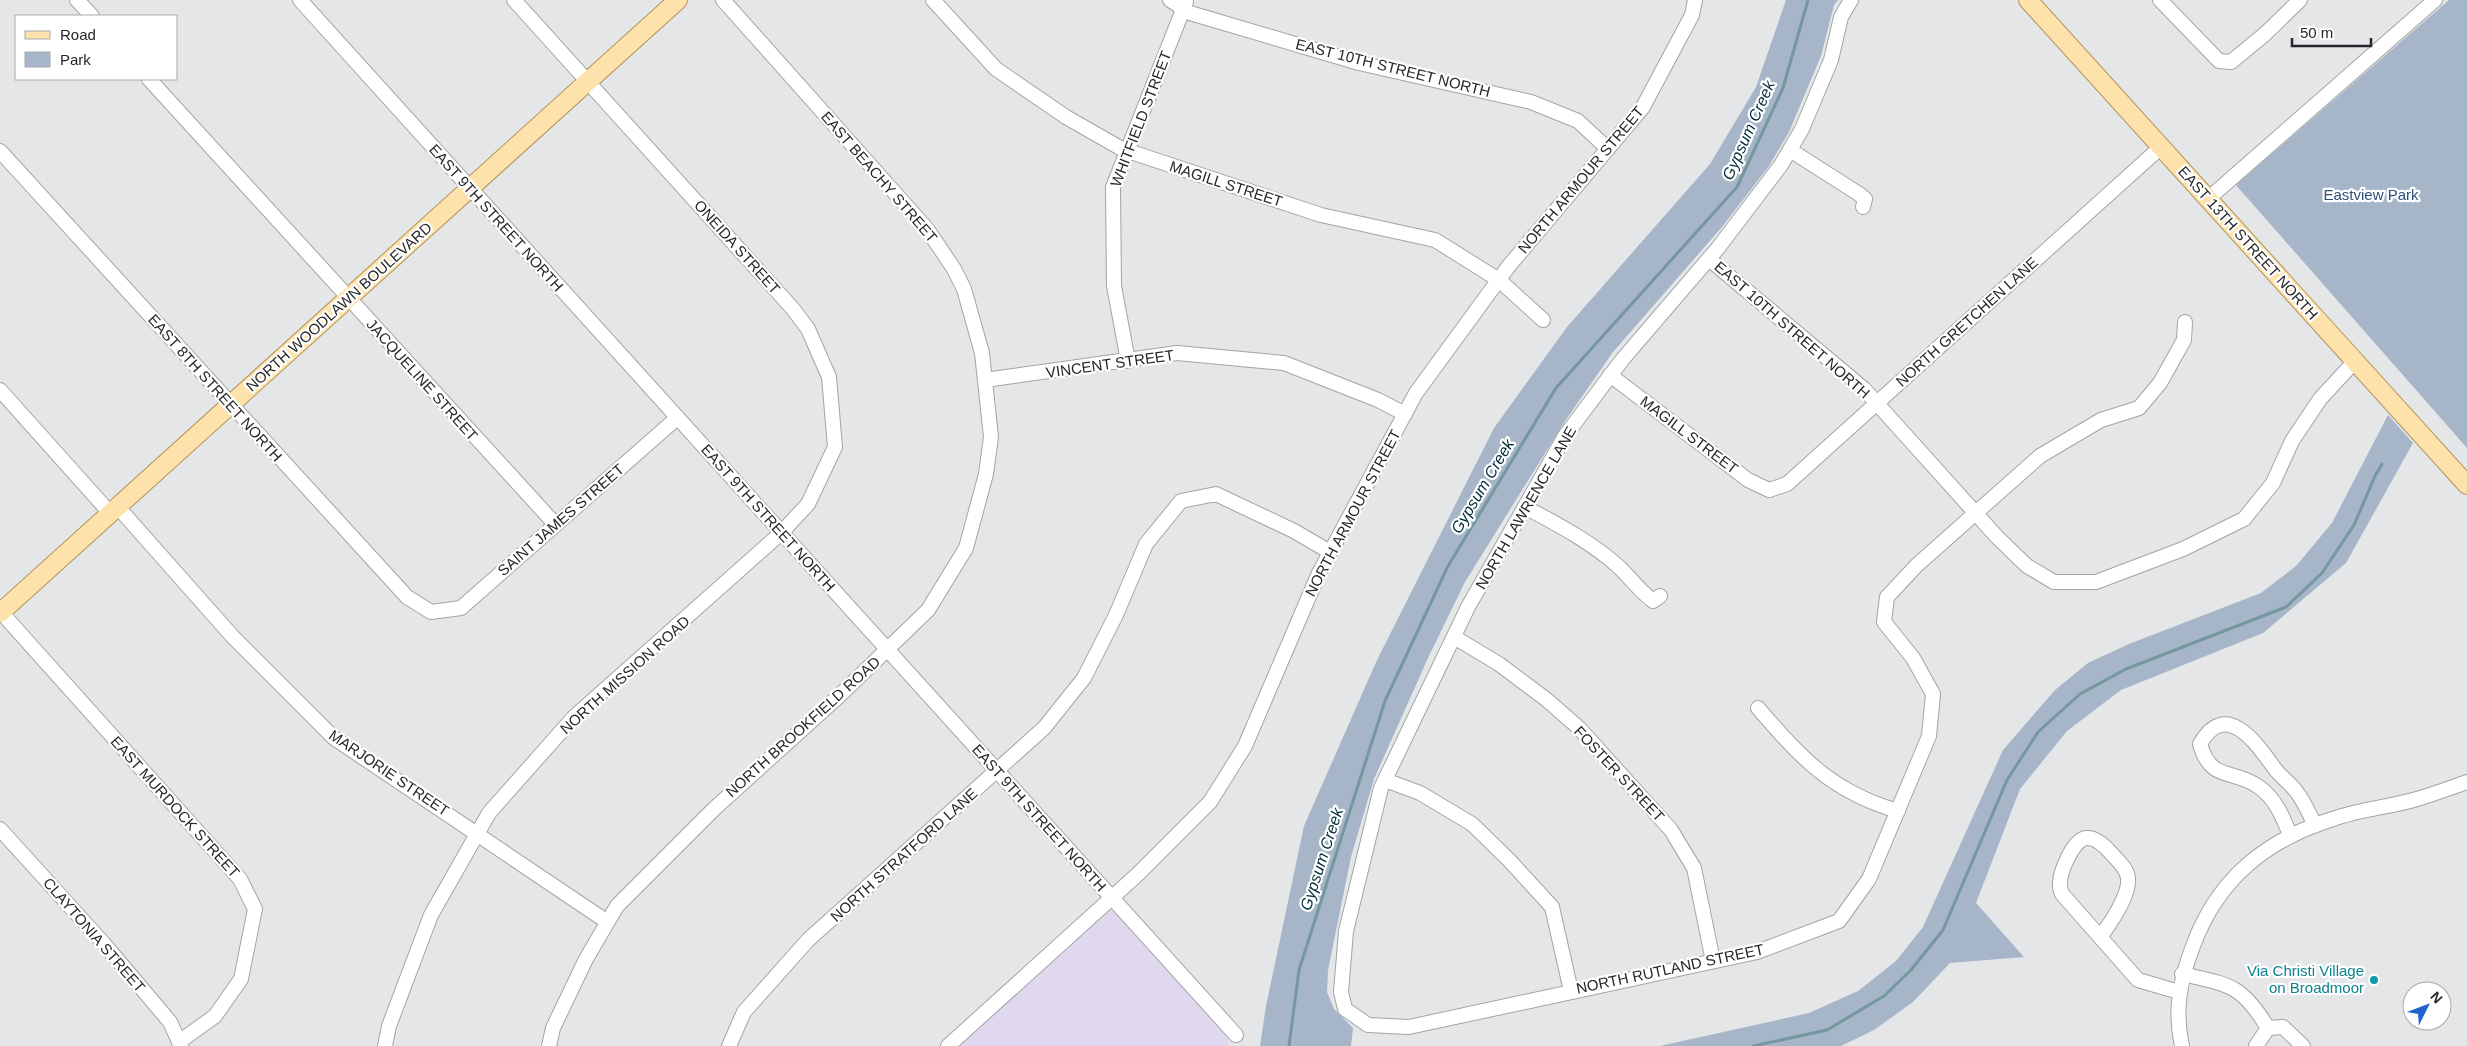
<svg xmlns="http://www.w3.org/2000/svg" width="2467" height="1046" font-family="Arial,sans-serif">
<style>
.education{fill:#dfd8ee}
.green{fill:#a6b5c8}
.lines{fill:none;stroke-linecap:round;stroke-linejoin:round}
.stream{stroke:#75979e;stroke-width:3}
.minor-casing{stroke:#a3a4a6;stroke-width:16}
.major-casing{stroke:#b29459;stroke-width:20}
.minor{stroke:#fff;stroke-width:14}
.major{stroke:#fee2ab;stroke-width:18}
.culture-dot{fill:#0f9aa8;stroke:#fff;stroke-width:2}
.labels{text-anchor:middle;stroke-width:4.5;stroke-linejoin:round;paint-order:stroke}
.street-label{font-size:15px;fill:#262728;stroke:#fff}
.park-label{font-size:15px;fill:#2c4f7a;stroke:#fff}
.culture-label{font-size:15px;fill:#0d838f;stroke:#fff;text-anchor:end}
.water-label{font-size:16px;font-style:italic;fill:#002f37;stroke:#fff}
</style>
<rect width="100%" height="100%" fill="#e4e6e8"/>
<!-- education -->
<polygon class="education" points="1111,910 1117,912 1228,1038 1229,1046 956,1046 1104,912"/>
<!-- green -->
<g class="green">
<polygon points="1786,0 1838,0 1834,5 1821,56 1789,132 1769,166 1722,227 1613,352 1565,421 1465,582 1428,658 1374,779 1351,857 1328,970 1327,992 1334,1009 1353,1028 1351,1046 1260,1046 1266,1006 1304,826 1377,660 1494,428 1567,327 1710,164 1756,87"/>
<polygon points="2449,0 2467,0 2467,448 2236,185"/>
<polygon points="2388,415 2413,443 2346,563 2263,633 2121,690 2067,731 2020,789 1976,903 2024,957 1950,963 1913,1002 1874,1030 1841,1046 1660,1046 1809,1013 1858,991 1896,961 1923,927 2003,750 2055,690 2088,663 2129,644 2261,593 2296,566 2332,523"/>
</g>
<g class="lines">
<!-- stream -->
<g class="stream">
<polyline points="1289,1046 1299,970 1385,701 1448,566 1556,388 1737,187 1783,88 1808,0"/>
<polyline points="1753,1046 1827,1030 1884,996 1911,970 1943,930 2007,780 2038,732 2080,694 2126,669 2286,607 2322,573 2354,525 2375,476 2382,464"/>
</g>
<!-- minor casing -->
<g class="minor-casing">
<g id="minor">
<polyline points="77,0 92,16"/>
<polyline points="300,0 1236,1035"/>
<polyline points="933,0 996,69 1066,117 1122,149 1321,215 1435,240 1499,280 1543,320"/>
<polyline points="1170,0 1190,13 1359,63 1531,102 1578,121 1608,149"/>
<polyline points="1851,0 1841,17 1831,60 1802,129 1781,165 1718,248 1622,360 1565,436 1468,607 1381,788 1346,931 1341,992 1345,1009 1368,1025 1409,1027 1757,952 1839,921 1869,879 1929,736 1933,694 1913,658 1884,622 1887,597 1917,565 2040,456 2101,420 2139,408 2160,383 2184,340 2185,322"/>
<polyline points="2160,0 2219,61 2231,62 2265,34 2300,0"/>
<polyline points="149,79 555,524"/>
<polyline points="1790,150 1859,194 1865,199 1863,207"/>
<polyline points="0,151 407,597 431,612 461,608 677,418"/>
<polyline points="2208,199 2435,0"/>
<polyline points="1709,259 1864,389 1997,537 2027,566 2054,582 2096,582 2183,549 2244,519 2273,483 2292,441 2320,399 2355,361"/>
<polyline points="1128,361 1114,286 1113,187 1186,2"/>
<polyline points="1610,375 1748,480 1769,490 1787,484 2161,147"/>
<polyline points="985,380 1177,353 1284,363 1378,400 1405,414"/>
<polyline points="0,390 110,513"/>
<polyline points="117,506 233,637 334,738 606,921"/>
<path d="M 1525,507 C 1557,524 1593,543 1620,568 C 1631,579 1640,591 1653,601 L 1660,596"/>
<polyline points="1,612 240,879 255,909 241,979 215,1016 179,1042"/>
<polyline points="1454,637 1499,664 1547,700 1580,729 1671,830 1694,868 1713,961"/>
<path d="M 1758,708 C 1801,758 1832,792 1898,811"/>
<polyline points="1385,780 1420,793 1472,824 1509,860 1552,907 1571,991"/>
<polyline points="0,829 105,945 170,1022 181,1046"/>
<path d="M 2290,835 C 2283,817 2275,798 2259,787 C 2233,768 2211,783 2200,744 C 2226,698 2257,744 2275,769 C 2281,777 2290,783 2296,791 C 2304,801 2309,814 2315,825"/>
<path d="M 2100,937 C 2110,924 2130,895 2128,878 C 2127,868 2117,860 2111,853 C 2105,846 2096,837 2086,838 C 2073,840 2060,872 2060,883 C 2059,886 2061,891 2062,894 L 2138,980 L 2179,992"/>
<path d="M 2182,974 C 2230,985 2241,984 2268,1028"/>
<polyline points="385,1046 389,1026 431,915 489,813 574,717 781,533 808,504 835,447 829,377 808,329 793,309 514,0"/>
<polyline points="549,1046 553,1028 586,959 617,906 715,808 839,696 928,610 966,548 986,474 991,437 982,353 964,289 954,269 927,229 723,0"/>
<polyline points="729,1046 744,1012 808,940 1044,728 1084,678 1116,615 1146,544 1181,501 1216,494 1294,531 1330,552"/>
<polyline points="948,1046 1138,874 1210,802 1245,746 1319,573 1416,393 1508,267 1643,107 1692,15 1695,0"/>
<path d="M 2182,1046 C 2174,1011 2180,980 2193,946 C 2218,878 2267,839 2336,818 C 2362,809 2390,807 2417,799 C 2434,794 2450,788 2467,782"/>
<polyline points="2256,1046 2268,1028 2283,1027 2303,1046"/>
</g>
</g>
<!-- major casing -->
<g class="major-casing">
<g id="major">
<polyline points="2028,0 2467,485"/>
<polyline points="0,613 678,0"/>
</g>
</g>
<!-- minor -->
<use href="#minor" class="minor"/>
<!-- major -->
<use href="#major" class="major"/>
</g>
<!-- markers -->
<circle class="culture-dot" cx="2374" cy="980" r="5"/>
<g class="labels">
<!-- street labels -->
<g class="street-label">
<text transform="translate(1393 68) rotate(14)" y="5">EAST 10TH STREET NORTH</text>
<text transform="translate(1141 119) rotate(-69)" y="5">WHITFIELD STREET</text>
<text transform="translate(879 177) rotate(49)" y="5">EAST BEACHY STREET</text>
<text transform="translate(1581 180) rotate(-50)" y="5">NORTH ARMOUR STREET</text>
<text transform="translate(1226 184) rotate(18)" y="5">MAGILL STREET</text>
<text transform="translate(496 218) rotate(48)" y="5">EAST 9TH STREET NORTH</text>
<text transform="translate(2248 243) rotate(48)" y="5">EAST 13TH STREET NORTH</text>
<text transform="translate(737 247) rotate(48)" y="5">ONEIDA STREET</text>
<text transform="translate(339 307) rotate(-42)" y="5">NORTH WOODLAWN BOULEVARD</text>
<text transform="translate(1967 322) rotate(-42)" y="5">NORTH GRETCHEN LANE</text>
<text transform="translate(1792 330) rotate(41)" y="5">EAST 10TH STREET NORTH</text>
<text transform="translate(1110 364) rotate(-8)" y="5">VINCENT STREET</text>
<text transform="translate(422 380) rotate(48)" y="5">JACQUELINE STREET</text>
<text transform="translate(215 388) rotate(48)" y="5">EAST 8TH STREET NORTH</text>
<text transform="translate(1689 435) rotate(37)" y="5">MAGILL STREET</text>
<text transform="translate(1526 508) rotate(-60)" y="5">NORTH LAWRENCE LANE</text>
<text transform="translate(1353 513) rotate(-62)" y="5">NORTH ARMOUR STREET</text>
<text transform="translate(768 518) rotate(48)" y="5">EAST 9TH STREET NORTH</text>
<text transform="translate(561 520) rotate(-41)" y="5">SAINT JAMES STREET</text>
<text transform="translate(625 675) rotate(-42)" y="5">NORTH MISSION ROAD</text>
<text transform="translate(803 727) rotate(-42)" y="5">NORTH BROOKFIELD ROAD</text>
<text transform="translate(389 773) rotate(34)" y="5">MARJORIE STREET</text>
<text transform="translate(1619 774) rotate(47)" y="5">FOSTER STREET</text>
<text transform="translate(175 807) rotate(48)" y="5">EAST MURDOCK STREET</text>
<text transform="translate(1039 818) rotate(48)" y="5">EAST 9TH STREET NORTH</text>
<text transform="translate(904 855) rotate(-42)" y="5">NORTH STRATFORD LANE</text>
<text transform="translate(94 935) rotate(49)" y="5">CLAYTONIA STREET</text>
<text transform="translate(1670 969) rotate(-12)" y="5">NORTH RUTLAND STREET</text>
</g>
<!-- park labels -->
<g class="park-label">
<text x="2371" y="200">Eastview Park</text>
</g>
<!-- culture labels -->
<g class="culture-label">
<text x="2364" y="976">Via Christi Village<tspan x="2364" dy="17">on Broadmoor</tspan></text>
</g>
<!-- water labels -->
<g class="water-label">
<text transform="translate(1748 130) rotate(-66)" y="6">Gypsum Creek</text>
<text transform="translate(1482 486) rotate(-59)" y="6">Gypsum Creek</text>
<text transform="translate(1321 859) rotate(-72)" y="6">Gypsum Creek</text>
</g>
</g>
<!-- legend -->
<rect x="15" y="15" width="162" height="65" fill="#ffffff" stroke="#a8a9a9"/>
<rect x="25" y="31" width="25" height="8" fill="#fee2ab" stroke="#a8a9a9"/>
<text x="60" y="40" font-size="15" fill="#262728">Road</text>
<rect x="25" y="52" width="25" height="15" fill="#a6b5c8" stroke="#a8a9a9"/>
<text x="60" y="65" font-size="15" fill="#262728">Park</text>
<!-- north arrow -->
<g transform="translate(2427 1006) rotate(48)"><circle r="24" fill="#ffffff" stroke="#a8a9a9"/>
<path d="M0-4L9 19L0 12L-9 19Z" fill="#2162ce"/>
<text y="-8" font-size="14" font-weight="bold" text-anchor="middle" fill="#262728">N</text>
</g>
<!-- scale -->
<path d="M2292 38v8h79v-8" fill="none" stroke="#262728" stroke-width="2.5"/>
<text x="2300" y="38" font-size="15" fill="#262728" stroke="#ffffff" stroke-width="4" paint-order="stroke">50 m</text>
</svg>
